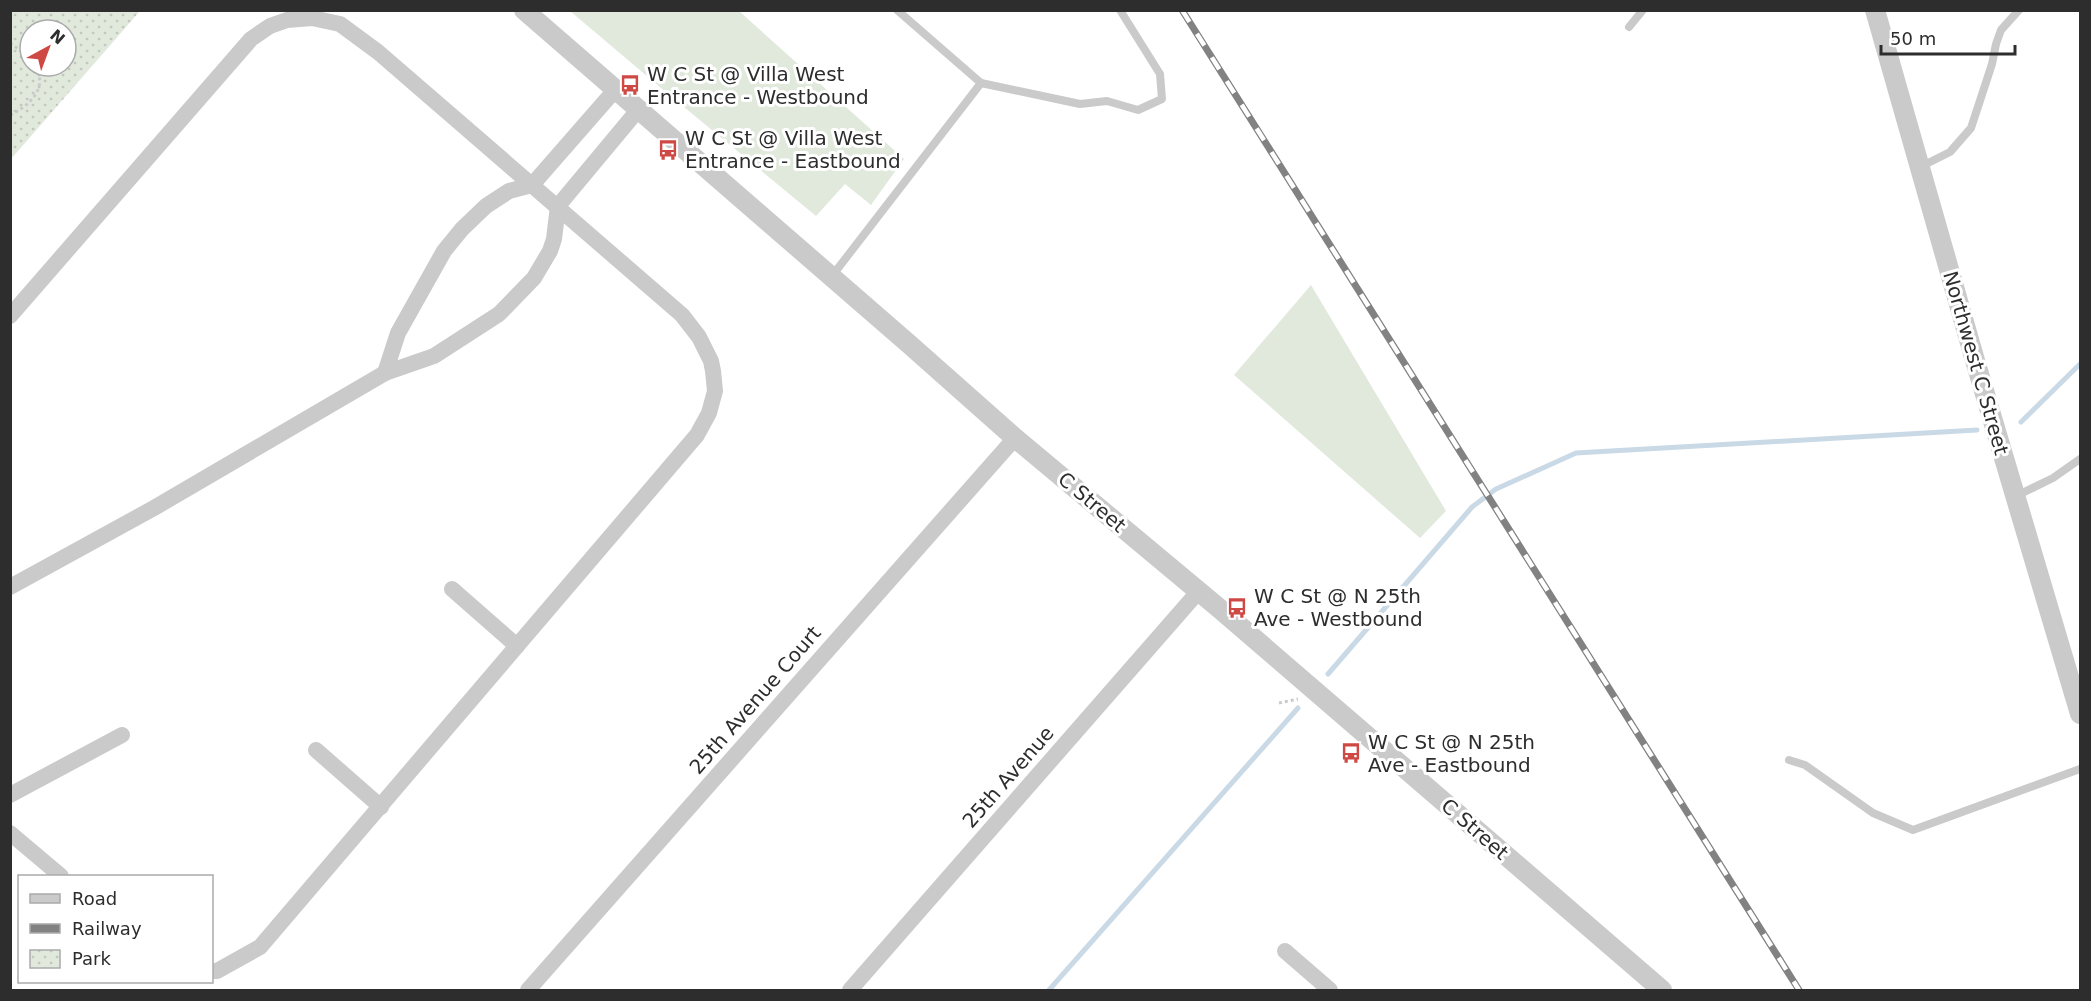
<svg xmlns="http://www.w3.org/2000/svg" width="2091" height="1001" font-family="'DejaVu Sans',sans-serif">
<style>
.green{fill:#e1e9dc}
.park{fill:url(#park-dots);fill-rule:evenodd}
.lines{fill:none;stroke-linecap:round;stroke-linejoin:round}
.stream{stroke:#cad9e6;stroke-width:5}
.path{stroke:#cacaca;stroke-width:3;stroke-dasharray:3 3;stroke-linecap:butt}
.service{stroke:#cacaca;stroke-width:8}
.minor{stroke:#cacaca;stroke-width:16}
.tertiary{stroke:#cacaca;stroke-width:20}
.rail-casing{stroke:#828282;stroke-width:7}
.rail{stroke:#fff;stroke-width:4.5;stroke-dasharray:14;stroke-linecap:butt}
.labels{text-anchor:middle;stroke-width:6;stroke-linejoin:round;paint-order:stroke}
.poi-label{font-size:20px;fill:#2d2d2d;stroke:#fff;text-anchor:start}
.street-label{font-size:20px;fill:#2d2d2d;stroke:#fff}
</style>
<defs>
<pattern id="park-dots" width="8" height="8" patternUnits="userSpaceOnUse" patternTransform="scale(1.5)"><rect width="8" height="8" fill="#e1e9dc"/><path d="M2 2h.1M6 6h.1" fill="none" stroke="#c1c8bd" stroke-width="1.8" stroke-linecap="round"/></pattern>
</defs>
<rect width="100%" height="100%" fill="#fff"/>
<!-- green -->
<g class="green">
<polygon points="570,11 739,11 904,159 871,205 845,184 816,216 667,93"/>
<polygon points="1311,285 1446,511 1420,538 1234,375"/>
</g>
<!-- park -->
<path class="park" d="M 11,10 L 140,11 L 11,159 L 10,11 ZM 30,30 L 66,30 L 66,66 L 30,66 Z"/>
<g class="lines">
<!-- stream -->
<g class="stream">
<polyline points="2021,422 2080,364"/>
<polyline points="1328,674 1472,507 1496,489 1576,453 1977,430"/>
<polyline points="1049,990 1298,708"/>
</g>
<!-- path -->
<g class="path">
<polyline points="10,43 30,57"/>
<path d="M 10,115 C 29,106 49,88 35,66"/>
<polyline points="1279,703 1298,699"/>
</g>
<!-- service -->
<g class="service">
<polyline points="897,10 981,83 1080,104 1107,101 1138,110 1162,99 1160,74 1120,10"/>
<polyline points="1629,27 1643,10"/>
<polyline points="1920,167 1950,152 1971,128 1992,64 1996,44 2001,30 2019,10"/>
<polyline points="832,276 981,83"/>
<polyline points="2016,496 2053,478 2080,459"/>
<polyline points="1789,760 1805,765 1873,813 1913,830 2080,769"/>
</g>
<!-- minor -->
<g class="minor">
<polyline points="10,316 251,39 270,26 287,20 312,18 340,24 378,52 682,315 699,337 711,361 713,371 715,391 709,413 697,435 260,947 217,971 212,971"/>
<polyline points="385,373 398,333 444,251 462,229 486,206 509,191 532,185 615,90"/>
<polyline points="10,587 154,508 385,373 434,356 499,314 534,278 550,251 554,239 558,206 638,110"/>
<polyline points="452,589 517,646"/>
<polyline points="316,750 381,807"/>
<polyline points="10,795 122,735"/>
<polyline points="10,833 61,876"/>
<polyline points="1285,951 1330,990"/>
<polyline points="528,990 1015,438"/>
<polyline points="850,990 1198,592"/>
</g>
<!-- tertiary -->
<g class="tertiary">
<polyline points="524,10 909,344 1015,438 1220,609 1662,990"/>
<polyline points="1875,10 1974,357 2080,714"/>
</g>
<!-- rail casing -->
<g class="rail-casing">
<polyline id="rail" points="1182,10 1799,990"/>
</g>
<!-- rail -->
<use href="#rail" class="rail"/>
</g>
<!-- icons -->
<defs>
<g id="bus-bare" transform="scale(1.62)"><path d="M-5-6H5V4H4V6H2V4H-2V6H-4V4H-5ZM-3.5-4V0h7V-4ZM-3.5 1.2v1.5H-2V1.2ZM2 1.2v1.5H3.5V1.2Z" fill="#ce4844" stroke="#fff" stroke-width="2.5" paint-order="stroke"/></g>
</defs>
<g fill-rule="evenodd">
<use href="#bus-bare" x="630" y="85"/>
<use href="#bus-bare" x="668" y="150"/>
<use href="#bus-bare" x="1237" y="608"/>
<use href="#bus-bare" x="1351" y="753"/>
</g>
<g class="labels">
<!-- poi labels -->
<g class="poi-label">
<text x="647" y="81">W C St @ Villa West<tspan x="647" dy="23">Entrance - Westbound</tspan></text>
<text x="685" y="145">W C St @ Villa West<tspan x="685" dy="23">Entrance - Eastbound</tspan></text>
<text x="1254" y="603">W C St @ N 25th<tspan x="1254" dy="23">Ave - Westbound</tspan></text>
<text x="1368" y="749">W C St @ N 25th<tspan x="1368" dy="23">Ave - Eastbound</tspan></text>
</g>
<!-- street labels -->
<g class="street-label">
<text transform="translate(1976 363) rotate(74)" y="7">Northwest C Street</text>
<text transform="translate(1092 502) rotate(40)" y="7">C Street</text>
<text transform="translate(755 700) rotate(-49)" y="7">25th Avenue Court</text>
<text transform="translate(1008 777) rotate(-49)" y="7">25th Avenue</text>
<text transform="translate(1475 829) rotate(41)" y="7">C Street</text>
</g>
</g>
<!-- border -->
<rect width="2091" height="1001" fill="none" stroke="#2d2d2d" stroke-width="24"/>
<!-- legend -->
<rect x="18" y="875" width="195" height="108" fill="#ffffff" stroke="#ababab" stroke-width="1.5"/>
<rect x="30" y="894" width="30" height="9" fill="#cacaca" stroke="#ababab" stroke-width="1.5"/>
<text x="72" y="905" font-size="18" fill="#2d2d2d">Road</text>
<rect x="30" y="924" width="30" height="9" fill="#828282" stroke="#ababab" stroke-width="1.5"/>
<text x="72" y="935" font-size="18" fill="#2d2d2d">Railway</text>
<rect x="30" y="950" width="30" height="18" fill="url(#park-dots)" stroke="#ababab" stroke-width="1.5"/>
<text x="72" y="965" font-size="18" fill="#2d2d2d">Park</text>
<!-- north arrow -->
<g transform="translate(48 48) rotate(41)"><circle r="28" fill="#ffffff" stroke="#ababab" stroke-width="1.5"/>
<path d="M0-4.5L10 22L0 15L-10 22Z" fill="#ce4844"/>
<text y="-9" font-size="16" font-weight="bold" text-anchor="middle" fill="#2d2d2d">N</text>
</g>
<!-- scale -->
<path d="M1881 45v9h134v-9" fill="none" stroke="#2d2d2d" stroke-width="3"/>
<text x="1890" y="45" font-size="18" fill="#2d2d2d" stroke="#ffffff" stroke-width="4.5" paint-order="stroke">50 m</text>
</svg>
